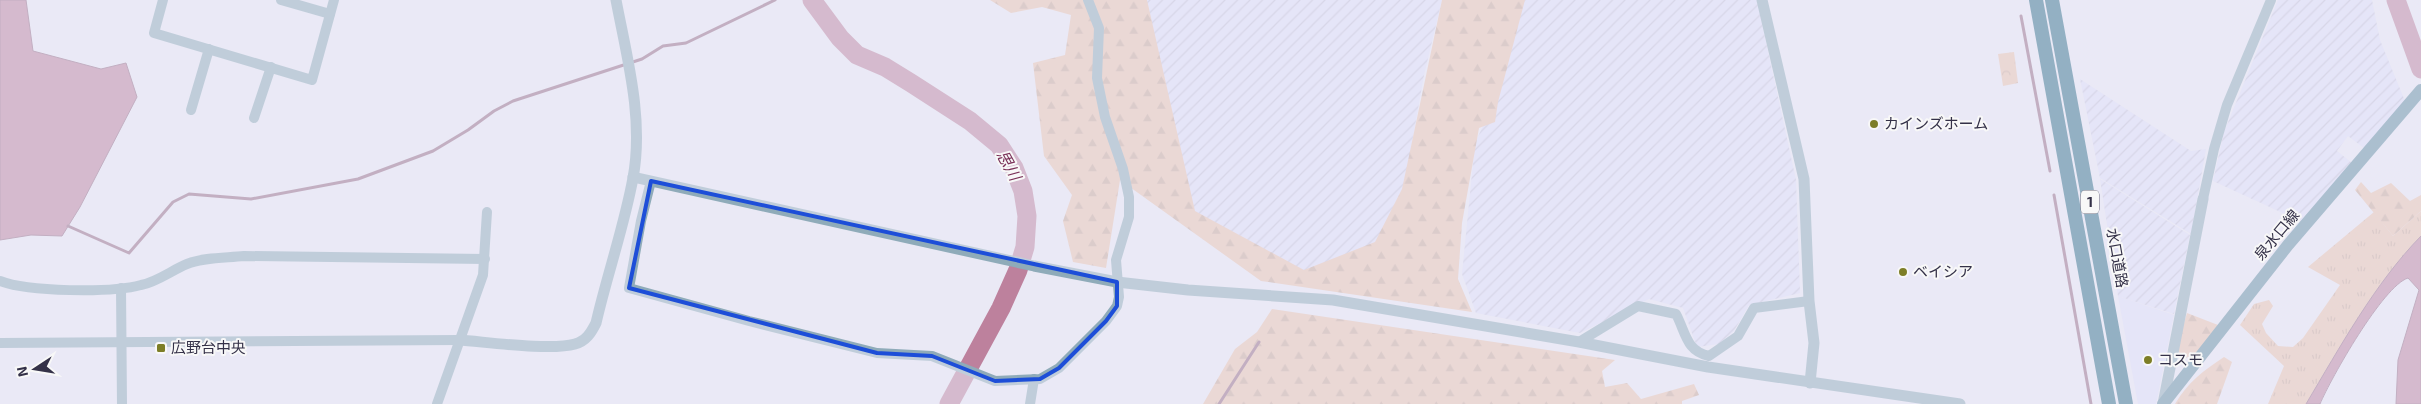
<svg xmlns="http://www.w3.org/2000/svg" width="2421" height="404" font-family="'Exo 2','Noto Sans JP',sans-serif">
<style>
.built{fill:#e1dffa}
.industrial{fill:url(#industrial-furrows)}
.grass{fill:url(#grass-tufts)}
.forest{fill:url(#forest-firs)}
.park{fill:url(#park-crowns)}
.water{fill:#bd819d;stroke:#946984}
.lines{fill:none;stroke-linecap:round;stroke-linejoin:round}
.stream{stroke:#946984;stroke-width:3}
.river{stroke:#bd819d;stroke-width:19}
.minor{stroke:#8fabb9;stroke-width:10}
.tertiary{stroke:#8fabb9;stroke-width:11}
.secondary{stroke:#618ca1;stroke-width:12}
.trunk{stroke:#2c6b86;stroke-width:14}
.marked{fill:none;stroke:#1d4ed8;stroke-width:4;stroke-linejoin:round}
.poi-dot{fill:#7d7e27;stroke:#f8f8f8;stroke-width:2}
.labels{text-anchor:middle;stroke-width:4;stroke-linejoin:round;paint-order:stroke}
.shield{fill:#f8f8f8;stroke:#6f6d7d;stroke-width:1}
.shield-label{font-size:14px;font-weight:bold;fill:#343148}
.poi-label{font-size:15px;fill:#343148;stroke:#f8f8f8;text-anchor:start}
.street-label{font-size:15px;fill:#343148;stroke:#f8f8f8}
.water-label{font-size:16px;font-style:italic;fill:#7a3158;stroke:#f8f8f8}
</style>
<defs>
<pattern id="industrial-furrows" width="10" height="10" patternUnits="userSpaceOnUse" patternTransform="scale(1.25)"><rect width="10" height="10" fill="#e1dffa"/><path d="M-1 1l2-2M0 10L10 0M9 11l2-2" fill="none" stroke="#c2c0d8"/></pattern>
<pattern id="grass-tufts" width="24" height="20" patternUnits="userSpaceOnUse" patternTransform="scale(1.25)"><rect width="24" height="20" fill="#ebc3ae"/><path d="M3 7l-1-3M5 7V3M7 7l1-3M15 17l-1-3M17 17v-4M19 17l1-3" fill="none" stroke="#caa897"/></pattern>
<pattern id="forest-firs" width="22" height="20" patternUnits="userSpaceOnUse" patternTransform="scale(1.25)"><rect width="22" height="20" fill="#ebc3ae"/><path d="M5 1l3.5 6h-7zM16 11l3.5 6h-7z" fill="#caa897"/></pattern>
<pattern id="park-crowns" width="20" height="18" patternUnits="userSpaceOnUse" patternTransform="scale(1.25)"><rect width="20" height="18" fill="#ebc3ae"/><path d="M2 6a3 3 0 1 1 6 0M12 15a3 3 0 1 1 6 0" fill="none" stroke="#caa897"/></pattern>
</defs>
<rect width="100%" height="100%" fill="#eae9f5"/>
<!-- built -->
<polygon class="built" points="2118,296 2174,315 2156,404 2138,404"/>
<!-- industrial -->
<g class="industrial">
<polygon points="1145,0 1442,0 1424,75 1403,194 1376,245 1304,273 1193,212"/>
<polygon points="1524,0 1757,0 1796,180 1800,293 1749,305 1734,331 1719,344 1697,347 1683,308 1649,299 1580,333 1476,313 1462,274 1475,143 1502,85"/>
<polygon points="2278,0 2372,0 2380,40 2405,101 2364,148 2348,136 2337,151 2352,163 2300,221 2213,181 2224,132"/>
<polygon points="2080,79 2191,151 2206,149 2191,234 2100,178"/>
<polygon points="2100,179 2190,235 2174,314 2118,296"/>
</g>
<!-- grass -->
<path class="grass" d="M 2421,211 L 2421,236 C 2375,283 2340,347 2306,404 L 2268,404 L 2284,366 L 2240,325 L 2254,304 L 2269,300 L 2273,306 L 2262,324 L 2266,333 L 2278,346 L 2293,347 L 2303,338 L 2340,285 L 2308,267 L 2374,212 L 2393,236 Z"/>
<!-- forest -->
<g class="forest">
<polygon points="990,0 1147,0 1195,211 1304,270 1375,242 1402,189 1442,0 1525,0 1498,102 1495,122 1479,128 1462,223 1458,279 1472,312 1261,281 1120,180 1106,268 1073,262 1063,221 1072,195 1044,156 1033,63 1065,55 1071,15 1042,7 1011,13"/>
<polygon points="2361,182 2371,193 2391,183 2410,201 2421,195 2421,211 2393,236 2355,190"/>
<polygon points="1272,309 1615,360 1602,371 1605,387 1627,383 1641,399 1694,384 1699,395 1682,401 1682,404 1203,404 1235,349 1257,332"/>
<polygon points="2187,313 2218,325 2200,350 2186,358 2176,350"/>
<path d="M 2224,357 L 2232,362 L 2217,404 L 2175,404 C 2187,383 2204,370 2224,357 Z"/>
</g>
<!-- park -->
<polygon class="park" points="2014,52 2018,83 2003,86 1998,54"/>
<!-- water -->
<g class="water">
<polygon points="0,0 26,0 33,51 101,69 126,63 137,97 80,207 62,236 31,235 0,240"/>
<path d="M 2421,236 L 2421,404 L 2396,404 L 2398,360 L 2419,290 L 2408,278 C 2383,286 2331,378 2320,404 L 2306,404 C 2340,347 2375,283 2421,236 Z"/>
</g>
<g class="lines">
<!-- stream -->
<g class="stream">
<polyline points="2021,16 2050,171"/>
<polyline points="2054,195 2091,404"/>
<polyline points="68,226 129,253 173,202 189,194 251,199 358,179 433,151 468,130 494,111 513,101 642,59 663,46 686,43 775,0"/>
<polyline points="1219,404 1259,342"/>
</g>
<!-- river -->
<g class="river">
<polyline points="812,0 840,38 857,55 885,67 911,83 970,121 999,145 1014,168 1023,191 1027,216 1025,247 1018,270 1001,308 949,404"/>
<polyline points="2396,0 2421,69"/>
</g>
<!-- minor -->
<g class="minor">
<polyline points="163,0 154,33 312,80 334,0"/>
<polyline points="281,0 330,14"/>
<polyline points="191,110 209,49"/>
<polyline points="254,118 271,67"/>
<polyline points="651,181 641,221 629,288 749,321 877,353 932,356 995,381 1040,379 1059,368 1106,321 1117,306 1119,297 1116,260 1129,217 1129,197 1123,169 1105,117 1097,78 1099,28 1088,0"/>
<polyline points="2203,199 2214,149 2227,105 2271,0"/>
<path d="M 0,281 C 27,292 112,293 141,285 C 157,282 172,270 187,264 C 205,257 225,258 244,256 L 485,259"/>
<polyline points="121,288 122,404"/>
<path d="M 1579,342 L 1638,306 L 1676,314 C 1686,333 1686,351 1709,356 L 1738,336 L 1754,308 L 1809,301"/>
<polyline points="0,343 459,340"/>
<polyline points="437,404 483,275 487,212"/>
<polyline points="1030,404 1034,379"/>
</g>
<!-- tertiary -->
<g class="tertiary">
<polyline points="1762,0 1804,179 1809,301 1814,343 1810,383"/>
<polyline points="633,177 1034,266 1117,282 1188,290 1333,300 1579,342 1708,367 1960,404"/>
<path d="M 459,340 C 487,342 551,351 575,344 C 586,341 591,333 596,323 C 607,275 624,227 633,178 C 644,119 627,58 616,0"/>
<polyline points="2163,404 2203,199"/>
</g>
<!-- secondary -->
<polyline class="secondary" points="2163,404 2288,245 2421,90"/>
<!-- trunk -->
<g class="trunk">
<polyline points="2036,0 2109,404"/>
<polyline points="2052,0 2126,404"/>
</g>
</g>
<!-- marked area -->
<path d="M0 0H2421V404H0ZM 651,181 L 1117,282 L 1117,306 L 1106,321 L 1059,368 L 1040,379 L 995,381 L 932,356 L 877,353 L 629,288 Z" fill="#eae9f5" fill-opacity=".55" fill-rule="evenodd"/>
<path class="marked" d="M 651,181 L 1117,282 L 1117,306 L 1106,321 L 1059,368 L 1040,379 L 995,381 L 932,356 L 877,353 L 629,288 Z"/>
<!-- markers -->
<g class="poi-dot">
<circle cx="1874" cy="124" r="5"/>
<circle cx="1903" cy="272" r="5"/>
<rect x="156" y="343" width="10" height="10" rx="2.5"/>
<circle cx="2148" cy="360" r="5"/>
</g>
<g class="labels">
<!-- shield labels -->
<rect class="shield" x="2081" y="190.5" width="18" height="23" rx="4"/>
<g class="shield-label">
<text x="2090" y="207">1</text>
</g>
<!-- poi labels -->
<g class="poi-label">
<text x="1884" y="129">カインズホーム</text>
<text x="1913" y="277">ベイシア</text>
<text x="171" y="353">広野台中央</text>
<text x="2158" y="365">コスモ</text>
</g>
<!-- street labels -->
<g class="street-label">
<text transform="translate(2277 235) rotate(-50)" y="5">泉水口線</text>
<text transform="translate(2117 258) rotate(80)" y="5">水口道路</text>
</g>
<!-- water labels -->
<g class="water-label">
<text transform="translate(1009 165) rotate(61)" y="6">思川</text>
</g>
</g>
<!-- north arrow -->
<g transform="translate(35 369) rotate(258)" stroke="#f8f8f8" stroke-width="4" paint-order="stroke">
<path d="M0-4L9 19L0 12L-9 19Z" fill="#343148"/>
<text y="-8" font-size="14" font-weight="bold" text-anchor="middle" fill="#343148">N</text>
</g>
</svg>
